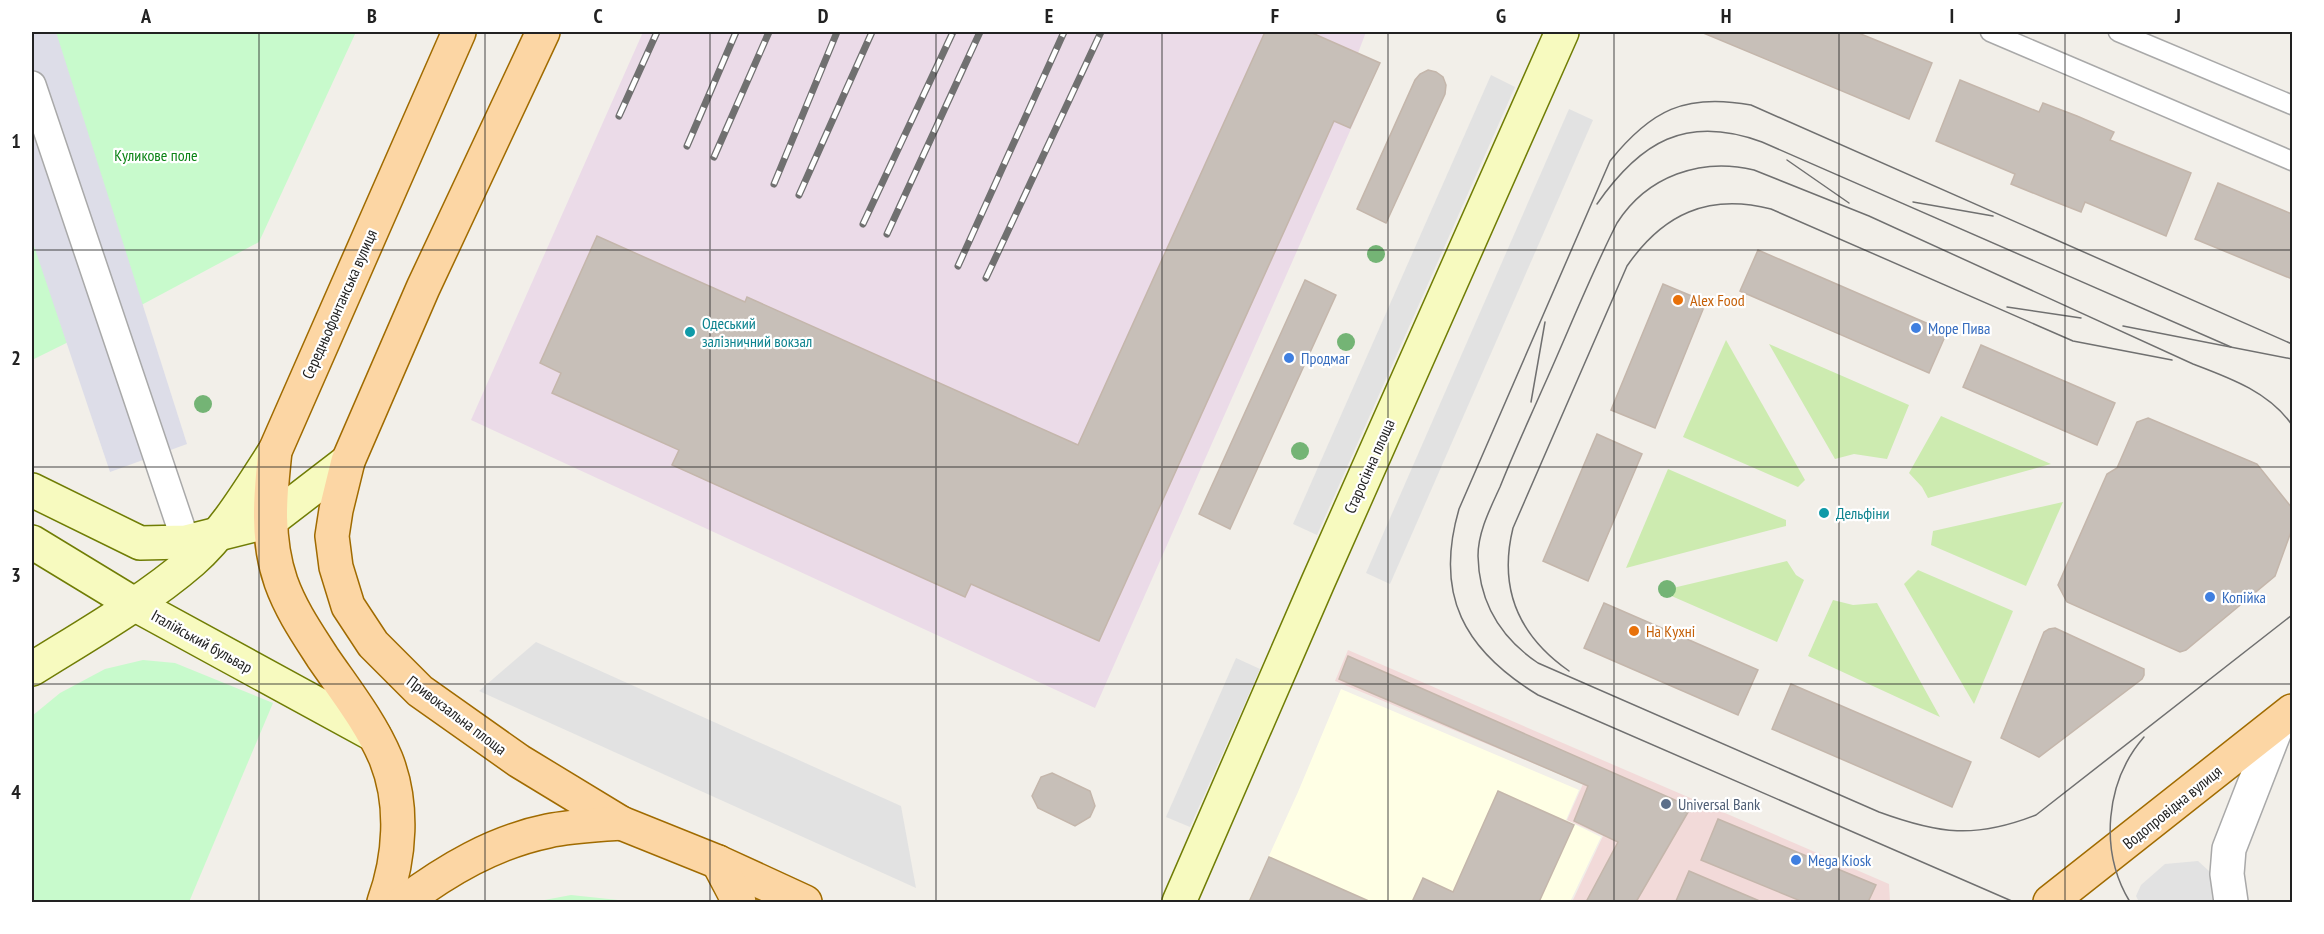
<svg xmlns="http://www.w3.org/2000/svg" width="2324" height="934" font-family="'PT Sans Narrow',sans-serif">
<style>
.commercial{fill:#f2dad9}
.industrial{fill:#ebdbe8}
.education{fill:#ffffe5}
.grass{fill:#cdebb0}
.park{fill:#c8facc}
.parking{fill:#e2e2e2}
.plaza{fill:#dddde8}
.building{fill:#c7bfb8;stroke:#c4b6ab;stroke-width:1.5}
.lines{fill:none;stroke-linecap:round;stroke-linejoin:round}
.service-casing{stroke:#a9a9a9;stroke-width:21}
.pedestrian-casing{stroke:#a9a9a9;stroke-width:30}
.tertiary-casing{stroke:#a9a9a9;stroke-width:36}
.secondary-casing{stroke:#707d05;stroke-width:36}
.primary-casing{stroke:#a06b00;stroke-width:36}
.service{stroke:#fff;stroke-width:18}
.pedestrian{stroke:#fff;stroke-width:27}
.tertiary{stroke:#fff;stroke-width:33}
.secondary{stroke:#f7fabf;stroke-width:33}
.primary{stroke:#fcd6a4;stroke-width:33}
.tram{stroke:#707070;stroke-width:1.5}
.rail-casing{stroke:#707070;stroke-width:7}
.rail{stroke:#fff;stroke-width:4.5;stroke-dasharray:14;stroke-linecap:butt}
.tree{fill:#74b475}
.grid{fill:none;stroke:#222;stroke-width:1.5;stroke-opacity:0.55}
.food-dot{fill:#e8710a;stroke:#fff;stroke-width:2}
.shop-dot{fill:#3f7fe0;stroke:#fff;stroke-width:2}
.culture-dot{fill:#0f9aa8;stroke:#fff;stroke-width:2}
.service-dot{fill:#5c6f8a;stroke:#fff;stroke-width:2}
.labels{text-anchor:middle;stroke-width:4.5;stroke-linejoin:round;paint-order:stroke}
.park-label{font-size:16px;fill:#0c8416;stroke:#fff}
.food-label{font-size:16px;fill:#c56008;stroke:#fff;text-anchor:start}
.street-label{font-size:16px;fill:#222;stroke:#fff}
.culture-label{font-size:16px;fill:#0d838f;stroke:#fff;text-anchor:start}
.shop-label{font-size:16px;fill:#366cbe;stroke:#fff;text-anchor:start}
.service-label{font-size:16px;fill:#4e5e75;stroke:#fff;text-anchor:start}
.neatline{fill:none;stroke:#222;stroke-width:2}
.grid-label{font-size:20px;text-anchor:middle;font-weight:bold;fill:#222}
</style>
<rect width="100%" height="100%" fill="#f2efe9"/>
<!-- commercial -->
<polygon class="commercial" points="1348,650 1889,884 1890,902 1572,902 1603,836 1567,820 1583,784 1335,681"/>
<!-- industrial -->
<polygon class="industrial" points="643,32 1366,32 1358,53 1380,63 1095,708 471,420"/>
<!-- education -->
<polygon class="education" points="1341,689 1579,790 1566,820 1601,837 1570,902 1248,902 1298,792"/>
<!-- grass -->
<g class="grass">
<polygon points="1726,340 1805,480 1798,487 1683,437"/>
<polygon points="1769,344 1909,405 1887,459 1854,454 1835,459"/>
<polygon points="1941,416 2051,464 1928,498 1922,487 1909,473"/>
<polygon points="1668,469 1786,520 1786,526 1626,568"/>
<polygon points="2063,502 2026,586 1931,545 1933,531"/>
<polygon points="1787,561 1796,575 1804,580 1777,642 1660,591"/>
<polygon points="1918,570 2013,611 1974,704 1904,584"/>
<polygon points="1833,600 1853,605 1877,603 1940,717 1808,656"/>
</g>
<!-- park -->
<g class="park">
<polygon points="32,32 356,32 259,242 119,317 32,360"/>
<polygon points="143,660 175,663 273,703 189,902 32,902 32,716 60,693 105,669"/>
<polygon points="571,895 618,900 623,902 534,902"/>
</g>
<!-- parking -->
<g class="parking">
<polygon points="1491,75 1515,87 1317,535 1293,524"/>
<polygon points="1569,109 1593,120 1390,584 1366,573"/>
<polygon points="536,642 901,806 916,888 479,691"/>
<polygon points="1236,658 1260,669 1190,827 1166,817"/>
<polygon points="2198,861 2210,872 2221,902 2139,902 2136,896 2141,885 2165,864"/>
</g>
<!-- plaza -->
<polygon class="plaza" points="32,32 56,32 187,444 110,472 32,240"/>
<!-- building -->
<g class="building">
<polygon points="1265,32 1310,32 1380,63 1350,128 1334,121 1099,641 971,584 965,597 672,465 679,450 552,393 561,373 540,363 597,236 745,302 747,297 1078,445"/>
<polygon points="1701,32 1856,32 1932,63 1909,119"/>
<polygon points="1428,70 1436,72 1443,77 1446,85 1445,94 1386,223 1357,209 1415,80 1420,74"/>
<polygon points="1960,80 2039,112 2043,103 2077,116 2114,132 2110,140 2191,173 2166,236 2085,202 2081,212 2048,199 2011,184 2015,174 1936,141"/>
<polygon points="2218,183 2292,214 2292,279 2195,239"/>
<polygon points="1758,250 1947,332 1929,373 1740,291"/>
<polygon points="1305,280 1336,295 1230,529 1199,514"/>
<polygon points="1663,284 1706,302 1655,428 1611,410"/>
<polygon points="1981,345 2115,403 2097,445 1963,387"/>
<polygon points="2148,418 2257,464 2292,508 2292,529 2275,576 2186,650 2180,652 2067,602 2058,585 2107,474 2117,468 2137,422"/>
<polygon points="1597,434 1642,454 1588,581 1543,561"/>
<polygon points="1604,603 1758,670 1738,715 1584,648"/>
<polygon points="2055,628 2144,669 2144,675 2142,679 2039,757 2001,738 2044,632 2049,629"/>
<polygon points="1348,656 1691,807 1636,902 1586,902 1618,842 1574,821 1588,786 1339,679"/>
<polygon points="1791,684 1971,762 1952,807 1772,729"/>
<polygon points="1052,773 1090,791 1095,806 1090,817 1075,826 1038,808 1032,796 1041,777"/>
<polygon points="1498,791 1574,825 1539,902 1412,902 1423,878 1453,892"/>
<polygon points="1718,819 1876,885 1868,902 1803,902 1701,860"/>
<polygon points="1269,857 1371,902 1249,902"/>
<polygon points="1689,871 1762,902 1676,901"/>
</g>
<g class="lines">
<!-- service casing -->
<g class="service-casing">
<g id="service">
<polyline points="1990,32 2292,161"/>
<polyline points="2118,32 2292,105"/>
</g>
</g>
<!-- pedestrian casing -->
<g class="pedestrian-casing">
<polyline id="pedestrian" points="32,85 192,560"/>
</g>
<!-- tertiary casing -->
<g class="tertiary-casing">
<polyline id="tertiary" points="2231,902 2227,874 2229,849 2278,723"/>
</g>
<!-- secondary casing -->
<g class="secondary-casing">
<g id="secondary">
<polyline points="32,490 140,543 186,542 270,521 348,461"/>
<polyline points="32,542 134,604 374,735"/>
<path d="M 32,669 C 83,637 146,601 192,561 C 226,531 250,489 275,451"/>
<polyline points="1179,902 1318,582 1562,32"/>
</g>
</g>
<!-- primary casing -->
<g class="primary-casing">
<g id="primary">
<polyline points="543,32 423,288 348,461 336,510 332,536 336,567 348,606 373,644 420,691 519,761 621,823 718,862 805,902"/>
<polyline points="718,862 739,902"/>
<path d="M 384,902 C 400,858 404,804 386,759 C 371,723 345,690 323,658 C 307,633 291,610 281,582 C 266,539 270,496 275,451 L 459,32"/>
<path d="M 404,902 C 447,870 494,842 548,831 C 572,826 597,825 621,823"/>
<polyline points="2050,902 2292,711"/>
</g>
</g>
<!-- service -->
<use href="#service" class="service"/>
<!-- pedestrian -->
<use href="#pedestrian" class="pedestrian"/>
<!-- tertiary -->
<use href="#tertiary" class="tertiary"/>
<!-- secondary -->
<use href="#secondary" class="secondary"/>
<!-- primary -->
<use href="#primary" class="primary"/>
<!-- tram -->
<g class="tram">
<polyline points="1787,160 1849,203"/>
<polyline points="1913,202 1993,216"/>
<path d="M 1597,204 C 1640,142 1686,114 1762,142 L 2231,347"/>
<polyline points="2007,307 2081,318"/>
<polyline points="2123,326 2292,359"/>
<polyline points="1531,402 1545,322"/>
<path d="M 2292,425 C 2269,392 2230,378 2193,364 L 1869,216 L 1754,170 C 1701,157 1647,176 1617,223 C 1589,278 1567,335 1542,390 C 1528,422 1513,454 1500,487 C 1490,509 1478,532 1478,556 C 1479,602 1501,638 1538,663 L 1879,812 C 1939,834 1975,839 2036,815 L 2292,615"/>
<path d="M 1569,671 C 1519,636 1498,589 1513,528 L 1627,266 C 1663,214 1708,193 1771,209 L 2073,341 L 2172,360"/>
<path d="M 2014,902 L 1538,695 C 1464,650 1434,595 1459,509 L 1610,161 C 1651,110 1685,93 1751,105 L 2292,344"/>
<path d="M 2130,902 C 2099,851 2105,782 2144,737"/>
</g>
<!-- rail casing -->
<g class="rail-casing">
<g id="rail">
<polyline points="619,116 657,32"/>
<polyline points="687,146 736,32"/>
<polyline points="714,157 769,32"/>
<polyline points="774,184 837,32"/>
<polyline points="799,195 872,32"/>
<polyline points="863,224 953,32"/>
<polyline points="887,234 980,32"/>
<polyline points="958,266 1064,32"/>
<polyline points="986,278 1101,32"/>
</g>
</g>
<!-- rail -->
<use href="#rail" class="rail"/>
</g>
<!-- trees -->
<g class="tree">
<circle cx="1376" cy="254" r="9"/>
<circle cx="1346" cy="342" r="9"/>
<circle cx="203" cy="404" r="9"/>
<circle cx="1300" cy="451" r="9"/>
<circle cx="1667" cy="589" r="9"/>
</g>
<!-- grid -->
<path class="grid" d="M 259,32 L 259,902M 485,32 L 485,902M 710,32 L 710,902M 936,32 L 936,902M 1162,32 L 1162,902M 1388,32 L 1388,902M 1614,32 L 1614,902M 1839,32 L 1839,902M 2065,32 L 2065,902M 32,250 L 2292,250M 32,467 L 2292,467M 32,684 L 2292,684"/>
<!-- markers -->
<g class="food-dot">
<circle cx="1678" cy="300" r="6"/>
<circle cx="1634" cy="631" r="6"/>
</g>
<g class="shop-dot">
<circle cx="1916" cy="328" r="6"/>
<circle cx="1289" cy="358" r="6"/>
<circle cx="2210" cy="597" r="6"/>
<circle cx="1796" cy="860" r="6"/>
</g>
<g class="culture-dot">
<circle cx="690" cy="332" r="6"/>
<circle cx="1824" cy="513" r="6"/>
</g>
<circle class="service-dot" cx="1666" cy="804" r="6"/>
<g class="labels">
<!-- park labels -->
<g class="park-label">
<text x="156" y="161">Куликове поле</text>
</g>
<!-- food labels -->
<g class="food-label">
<text x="1690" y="306">Alex Food</text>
<text x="1646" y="637">На Кухнi</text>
</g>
<!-- street labels -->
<g class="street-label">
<text transform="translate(339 304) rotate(-66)" y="6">Середньофонтанська вулиця</text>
<text transform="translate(1369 466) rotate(-66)" y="6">Старосінна площа</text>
<text transform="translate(202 641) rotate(29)" y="6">Італійський бульвар</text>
<text transform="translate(457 715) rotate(37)" y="6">Привокзальна площа</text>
<text transform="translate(2172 807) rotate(-39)" y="6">Водопровідна вулиця</text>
</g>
<!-- culture labels -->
<g class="culture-label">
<text x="702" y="329">Одеський<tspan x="702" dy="18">залізничний вокзал</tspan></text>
<text x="1836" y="519">Дельфіни</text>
</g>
<!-- shop labels -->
<g class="shop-label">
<text x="1928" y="334">Море Пива</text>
<text x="1301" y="364">Продмаг</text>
<text x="2222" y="603">Копійка</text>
<text x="1808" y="866">Mega Kiosk</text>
</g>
<!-- service labels -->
<g class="service-label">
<text x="1678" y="810">Universal Bank</text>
</g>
</g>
<!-- border -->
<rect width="2324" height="934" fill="none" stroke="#ffffff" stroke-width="66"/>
<rect x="33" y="33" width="2258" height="868" class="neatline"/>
<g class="grid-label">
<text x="146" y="23">A</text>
<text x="372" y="23">B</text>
<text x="598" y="23">C</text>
<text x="823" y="23">D</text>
<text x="1049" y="23">E</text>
<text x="1275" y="23">F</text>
<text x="1501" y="23">G</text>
<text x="1726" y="23">H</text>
<text x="1952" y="23">I</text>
<text x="2178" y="23">J</text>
<text x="16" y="148">1</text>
<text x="16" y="365">2</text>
<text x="16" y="582">3</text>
<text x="16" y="799">4</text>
</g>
</svg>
